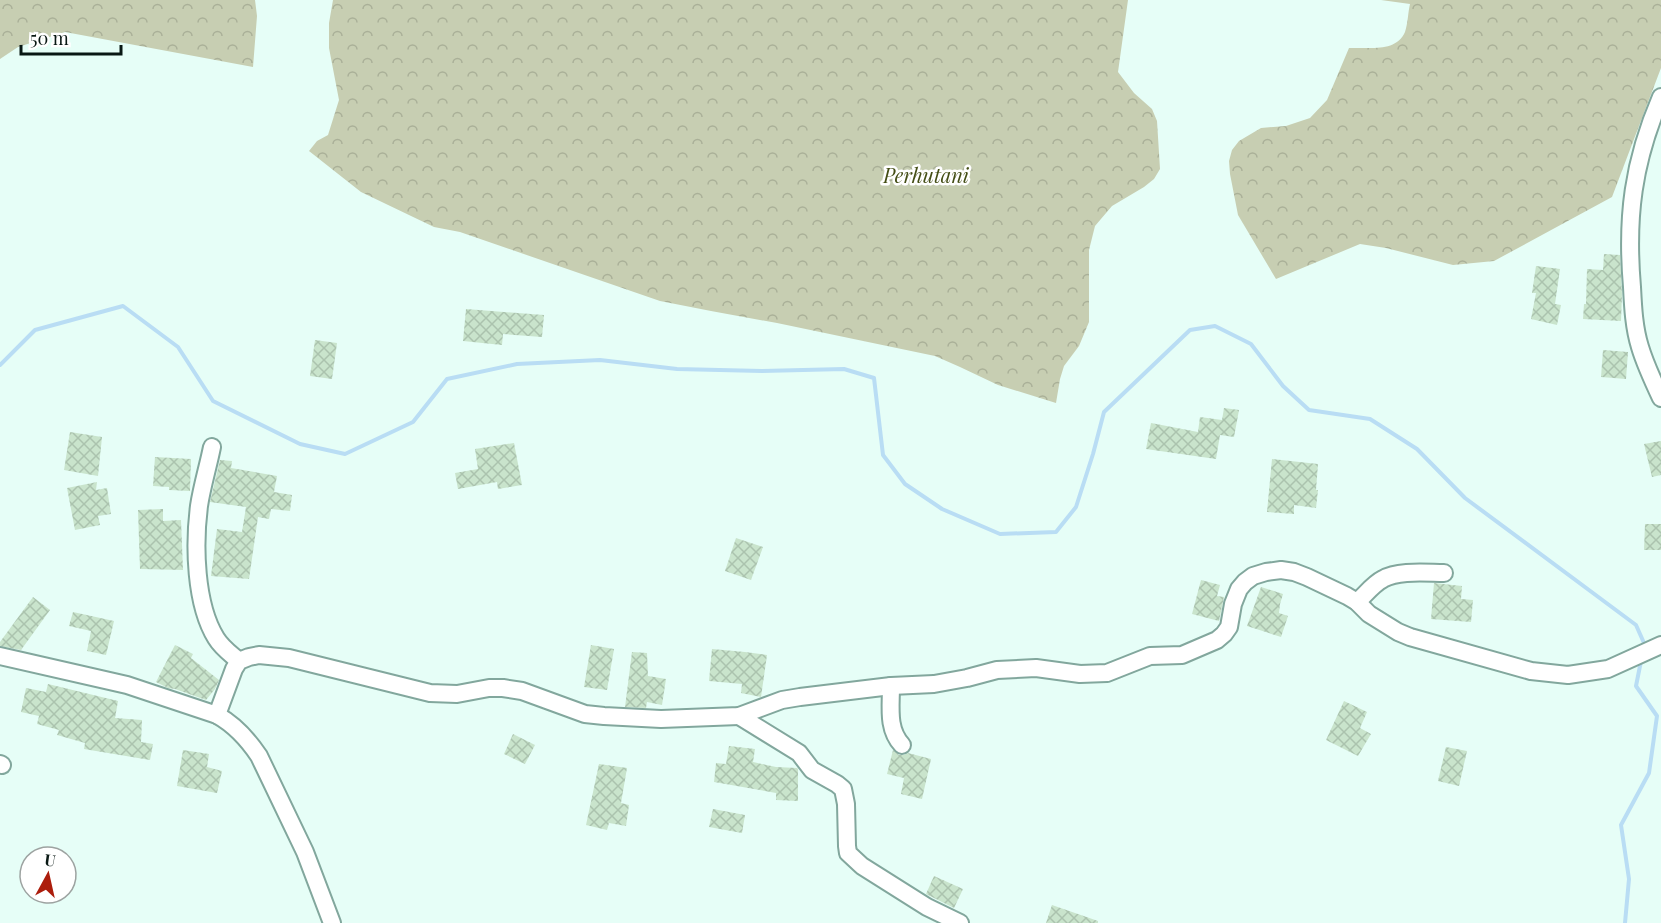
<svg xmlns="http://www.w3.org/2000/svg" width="1661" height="923" font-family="'Playfair Display',serif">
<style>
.forest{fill:url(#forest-crowns)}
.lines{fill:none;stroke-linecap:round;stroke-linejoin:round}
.stream{stroke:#b9ddf4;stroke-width:4}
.building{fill:url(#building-cross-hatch)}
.minor-casing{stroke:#82a79d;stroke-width:20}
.minor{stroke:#fff;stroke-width:16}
.labels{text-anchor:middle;stroke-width:5;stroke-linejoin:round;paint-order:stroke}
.park-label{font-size:20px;font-style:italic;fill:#444e15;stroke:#fff}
</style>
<defs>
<pattern id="forest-crowns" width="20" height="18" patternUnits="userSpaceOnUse" patternTransform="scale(1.5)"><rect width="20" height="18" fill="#c7ceb2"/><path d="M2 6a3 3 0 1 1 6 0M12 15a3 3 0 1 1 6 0" fill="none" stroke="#aab098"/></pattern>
<pattern id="building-cross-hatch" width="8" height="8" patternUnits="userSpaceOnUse" patternTransform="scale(1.5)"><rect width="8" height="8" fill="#c9e4cc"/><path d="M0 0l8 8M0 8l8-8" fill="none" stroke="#abc3ae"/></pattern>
</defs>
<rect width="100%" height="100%" fill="#e6fef7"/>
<!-- forest -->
<g class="forest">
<polygon points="0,0 255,0 257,16 253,67 65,32 18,47 0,59"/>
<polygon points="333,0 1128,0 1118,72 1134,93 1152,109 1157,121 1160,169 1154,179 1144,187 1112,206 1095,226 1089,250 1089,322 1079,346 1064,366 1060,379 1056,403 998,385 960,367 935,356 777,323 711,311 660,301 460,232 434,227 361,192 309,151 317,141 328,135 339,100 329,48 329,23"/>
<path d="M 1381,0 L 1661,0 L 1661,68 L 1612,197 L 1494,261 L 1453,265 L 1386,248 L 1360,244 L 1276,279 L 1238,215 L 1230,174 L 1229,161 L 1232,150 L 1239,141 L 1261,128 L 1286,126 L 1310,118 L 1327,100 L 1349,48 C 1368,47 1396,53 1405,32 C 1408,23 1408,12 1410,4 Z"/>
</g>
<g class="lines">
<!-- stream -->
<g class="stream">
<polyline points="0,365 35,330 123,306 178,347 213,401 300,444 345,454 413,422 447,379 517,364 600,360 677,369 762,371 844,369 874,378 883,455 905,484 942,509 1000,534 1056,532 1076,507 1093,454 1104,412 1190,330 1215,326 1251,344 1283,386 1309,410 1370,419 1417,449 1465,498 1636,625 1644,643 1643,647"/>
<polyline points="1625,923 1629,879 1621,825 1649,773 1657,716 1636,686 1641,661"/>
</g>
</g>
<!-- building -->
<g class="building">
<polygon points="1604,254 1620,255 1622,294 1621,321 1583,319 1584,304 1586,304 1587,269 1603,270"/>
<polygon points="1536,266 1560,269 1555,304 1561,305 1557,325 1531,319 1536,293 1532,293"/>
<polygon points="466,309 544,315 542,337 503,334 502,345 463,341"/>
<polygon points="315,340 337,343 332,379 310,376"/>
<polygon points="1603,350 1628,352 1626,379 1601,377"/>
<polygon points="1224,408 1239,410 1234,437 1220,435 1216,459 1146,449 1151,423 1198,432 1200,417 1222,420"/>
<polygon points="70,432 102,437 98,476 64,470"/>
<polygon points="1661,441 1661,475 1652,477 1644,444"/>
<polygon points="514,443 522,485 498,489 497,482 458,489 455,473 478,469 475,449"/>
<polygon points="155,457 191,459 190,491 169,490 169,487 153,486"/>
<polygon points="1272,459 1318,464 1316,490 1318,490 1316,508 1294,505 1294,514 1267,512"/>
<polygon points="220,460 232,461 231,468 277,476 274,492 292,495 290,511 271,509 269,519 258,517 249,579 211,576 217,529 242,532 246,507 210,502"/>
<polygon points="97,482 96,490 107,488 111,514 98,516 100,525 75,530 67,488"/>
<polygon points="163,509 163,521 181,520 183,570 140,569 138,510"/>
<polygon points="1645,524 1661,524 1661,550 1644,550"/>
<polygon points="736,538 763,547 751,580 725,571"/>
<polygon points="1201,580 1220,585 1217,596 1224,597 1219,621 1192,614"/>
<polygon points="1434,583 1462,586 1461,599 1473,600 1471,622 1431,619"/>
<polygon points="1261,587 1283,594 1280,604 1279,613 1288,616 1281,637 1247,626"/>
<polygon points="33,597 50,610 21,650 0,646 0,642"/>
<polygon points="73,612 114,621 106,655 87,651 91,631 69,626"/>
<polygon points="175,645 193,654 191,658 219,680 215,689 206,700 175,689 168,688 156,682"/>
<polygon points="591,645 614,649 607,690 584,687"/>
<polygon points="712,649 745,652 767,655 761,697 741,693 742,684 709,681"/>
<polygon points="632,652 647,653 648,676 666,679 662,705 647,702 646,708 625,707"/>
<polygon points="48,684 118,701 115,718 142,720 141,742 153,744 150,760 84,749 85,743 57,735 59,730 37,724 39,716 21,712 26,688 46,692"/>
<polygon points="1344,701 1367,712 1360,728 1371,734 1358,756 1326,740"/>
<polygon points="513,734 535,745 525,764 504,754"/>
<polygon points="729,746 755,749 753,762 776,767 797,768 798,769 798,801 776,800 776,793 714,782 716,763 726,764"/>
<polygon points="1446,747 1467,751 1459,786 1438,781"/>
<polygon points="183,750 209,754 207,767 222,771 217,793 177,786"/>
<polygon points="893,750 899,755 904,755 908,753 931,759 922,799 901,794 904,778 887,774"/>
<polygon points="599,764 627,768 621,803 629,805 626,826 609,823 607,830 586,825"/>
<polygon points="713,809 745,815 742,833 709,827"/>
<polygon points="934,876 963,889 954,908 926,894"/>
<polygon points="1052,905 1098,921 1098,923 1046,923"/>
</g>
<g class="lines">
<!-- minor casing -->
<g class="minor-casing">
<g id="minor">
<path d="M 1661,97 C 1633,162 1626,217 1632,287 C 1633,307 1634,328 1640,347 C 1645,364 1653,381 1661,398"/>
<path d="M 212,447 C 208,467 202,486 199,506 C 194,545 195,604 216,638 C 222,648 231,654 239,661"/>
<path d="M 1357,602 C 1365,595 1373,584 1383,579 C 1398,570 1427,573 1444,573"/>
<path d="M 0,656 L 127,685 L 217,715 C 235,725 247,738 259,756 L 305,852 L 332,923"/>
<path d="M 891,686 C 891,707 887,729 902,745"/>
<polyline points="217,715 234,669 239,661 249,657 259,655 289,658 430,693 457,694 489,688 503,688 522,691 585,714 604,716 661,719 739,716 782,700 800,697 891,686 934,684 967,678 997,670 1036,668 1080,674 1107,673 1150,656 1182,655 1217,640 1224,634 1229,627 1233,604 1239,589 1245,582 1253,576 1266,572 1281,570 1294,572 1307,577 1347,596 1357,602 1369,614 1398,632 1410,637 1531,671 1568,675 1608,669 1661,645"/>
<polyline points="739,716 799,753 812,770 837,784 843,789 846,804 847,846 848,853 862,866 927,907 960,923"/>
<polyline points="0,764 2,765"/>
</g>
</g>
<!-- minor -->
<use href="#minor" class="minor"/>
</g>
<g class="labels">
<!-- park labels -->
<g class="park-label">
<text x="926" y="183">Perhutani</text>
</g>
</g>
<!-- north arrow -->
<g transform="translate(48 875) rotate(8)"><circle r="28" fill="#ffffff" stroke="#9da3a1" stroke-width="1.5"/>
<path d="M0-4.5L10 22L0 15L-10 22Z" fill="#ac1d0c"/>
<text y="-9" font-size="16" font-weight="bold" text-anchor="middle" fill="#091814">U</text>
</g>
<!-- scale -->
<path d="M21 45v9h100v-9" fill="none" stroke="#091814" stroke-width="3"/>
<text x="30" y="45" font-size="18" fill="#091814" stroke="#ffffff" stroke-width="4.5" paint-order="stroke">50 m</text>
</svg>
